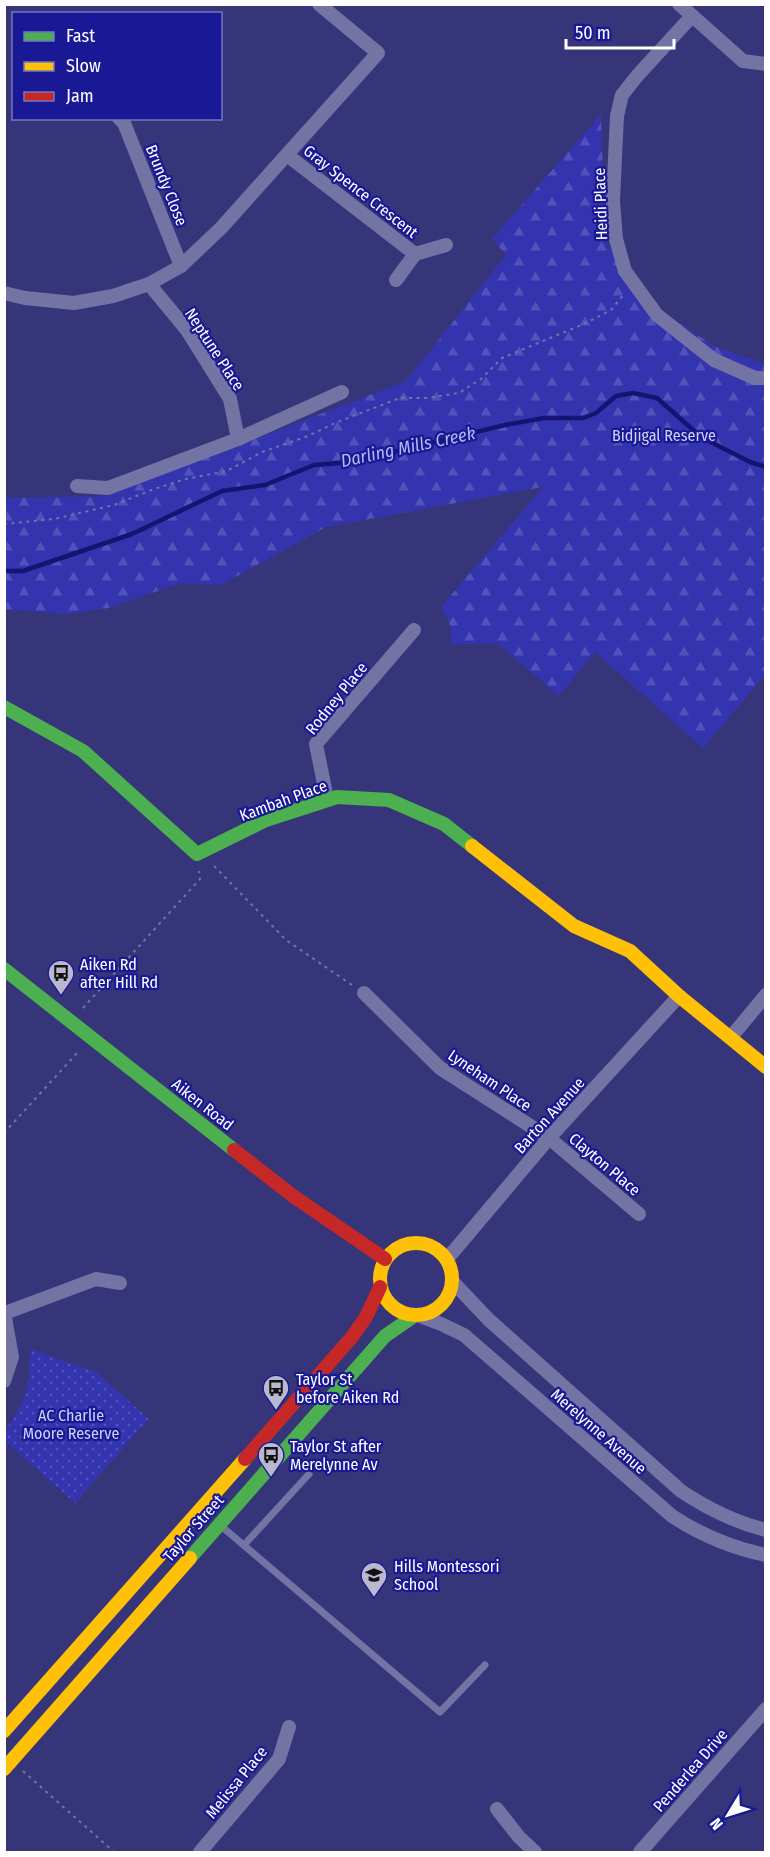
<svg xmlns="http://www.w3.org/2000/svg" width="770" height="1857" font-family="'Fira Sans Condensed',sans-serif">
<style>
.green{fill:url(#green-dots)}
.forest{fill:url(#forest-firs)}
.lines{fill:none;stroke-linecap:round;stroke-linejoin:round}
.stream{stroke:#151473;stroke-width:4.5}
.path{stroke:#7373a4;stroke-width:2;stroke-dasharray:3 4.5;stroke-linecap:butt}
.lane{stroke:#7373a4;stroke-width:7}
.street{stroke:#7373a4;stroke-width:14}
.fast{stroke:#4caf50;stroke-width:14}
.slow{stroke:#ffc107;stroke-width:14}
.jam{stroke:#c62828;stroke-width:14}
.labels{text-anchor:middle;stroke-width:4.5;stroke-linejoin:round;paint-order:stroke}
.street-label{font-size:16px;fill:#fff;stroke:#1a1995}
.park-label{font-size:16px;fill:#d1d2fb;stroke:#1a1995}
.poi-label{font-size:16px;fill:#fff;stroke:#1a1995;text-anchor:start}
.water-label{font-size:18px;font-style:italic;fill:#b7b8f7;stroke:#1a1995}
</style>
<defs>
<pattern id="green-dots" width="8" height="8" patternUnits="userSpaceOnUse" patternTransform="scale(1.5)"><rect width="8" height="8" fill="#3434ae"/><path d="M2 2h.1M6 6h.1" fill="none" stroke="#5252ba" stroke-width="1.8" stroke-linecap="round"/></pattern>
<pattern id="forest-firs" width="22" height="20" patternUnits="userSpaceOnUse" patternTransform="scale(1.5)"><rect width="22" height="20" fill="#3434ae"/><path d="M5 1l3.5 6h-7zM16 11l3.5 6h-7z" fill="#5252ba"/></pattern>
</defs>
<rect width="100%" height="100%" fill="#363579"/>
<!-- green -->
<path class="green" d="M 30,1349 L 96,1372 L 149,1419 L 75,1503 L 5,1441 C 4,1426 19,1412 24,1398 C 30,1383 30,1365 30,1349 Z"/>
<!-- forest -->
<polygon class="forest" points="601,114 605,241 654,306 714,346 765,364 765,675 703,748 595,652 559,696 498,644 451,644 451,627 441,607 543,487 326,527 221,585 181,583 108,608 67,614 5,609 4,498 107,496 406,381 506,255 492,239"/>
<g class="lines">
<!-- stream -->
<polyline class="stream" points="4,571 23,571 132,534 222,491 265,485 314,465 352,462 505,425 544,418 583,418 596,413 616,396 633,393 657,398 701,437 750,462 766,467"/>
<!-- path -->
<g class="path">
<polyline points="4,524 54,519 114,505 154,489 186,479 227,471 262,452 308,436 335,423 400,398 427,398 459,393 481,379 502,358 584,324 611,310 625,293"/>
<polyline points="214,866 286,940 352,985"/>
<polyline points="83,1008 200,879 199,871"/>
<polyline points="4,1133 78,1052"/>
<polyline points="23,1771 114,1852"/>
</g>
<!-- lane -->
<g class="lane">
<polyline points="220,1525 440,1712 485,1665"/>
<polyline points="244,1545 309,1474"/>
</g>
<!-- street -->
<g class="street">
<polyline points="679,4 743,61 766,64"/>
<polyline points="692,16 637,76 622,95 617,116 613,201 616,239 625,271 657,315 714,360 755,378 766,378"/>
<polyline points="119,118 124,123 181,266"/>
<polyline points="287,155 415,254 396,280"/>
<polyline points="415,254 446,245"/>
<polyline points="149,284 187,330 230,399 238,439"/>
<polyline points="4,293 25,298 74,303 113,296 149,284 181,266 222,227 378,53 319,4"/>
<polyline points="77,486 108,488 238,439 342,392"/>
<polyline points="327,799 316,744 414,630"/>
<polyline points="364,993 440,1068 549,1138 639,1214"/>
<polyline points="731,1037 766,995"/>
<polyline points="447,1259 549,1138 679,996"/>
<path d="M 453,1282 L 489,1320 L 681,1491 C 708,1509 734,1522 766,1530"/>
<polyline points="4,1312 12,1357 4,1381"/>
<polyline points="5,1313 96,1279 120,1283"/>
<path d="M 420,1316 L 441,1324 L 464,1335 L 672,1516 C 701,1535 732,1548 766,1555"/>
<polyline points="497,1809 519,1837 535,1852"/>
<polyline points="200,1852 279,1759 289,1727"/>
<polyline points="640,1852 766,1709"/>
</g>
<!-- fast -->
<g class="fast">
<polyline points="4,707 83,751 197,854 266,820 337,797 389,800 444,824 472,846"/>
<polyline points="4,969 234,1150"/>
<polyline points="190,1558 385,1336 414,1316"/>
</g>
<!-- slow -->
<g class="slow">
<polyline points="472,846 574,926 630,951 679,996 766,1067"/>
<circle cx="416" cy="1279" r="36"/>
<polyline points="4,1731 245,1459"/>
<polyline points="4,1769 190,1558"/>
</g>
<!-- jam -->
<g class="jam">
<polyline points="234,1150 293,1196 385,1259"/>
<polyline points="245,1459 352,1337 366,1317 380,1287"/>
</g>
</g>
<!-- icons -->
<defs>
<g id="bus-pin" transform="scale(1.35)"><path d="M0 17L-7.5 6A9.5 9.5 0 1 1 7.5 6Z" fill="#b9b8d0" stroke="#1a1995"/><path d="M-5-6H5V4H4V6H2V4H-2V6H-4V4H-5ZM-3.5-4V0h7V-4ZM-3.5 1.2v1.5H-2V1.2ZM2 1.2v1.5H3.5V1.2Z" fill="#111"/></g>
<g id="school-pin" transform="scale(1.35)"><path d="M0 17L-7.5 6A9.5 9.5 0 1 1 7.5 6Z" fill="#b9b8d0" stroke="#1a1995"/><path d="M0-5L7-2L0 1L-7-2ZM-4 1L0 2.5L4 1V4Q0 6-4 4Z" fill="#111"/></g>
</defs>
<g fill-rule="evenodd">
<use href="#bus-pin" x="61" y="973"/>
<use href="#bus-pin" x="276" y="1388"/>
<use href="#bus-pin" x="271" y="1455"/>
<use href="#school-pin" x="374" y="1575"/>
</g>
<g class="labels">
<!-- street labels -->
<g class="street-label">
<text transform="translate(167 185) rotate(68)" y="6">Brundy Close</text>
<text transform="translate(361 191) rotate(38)" y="6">Gray Spence Crescent</text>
<text transform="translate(600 204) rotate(-92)" y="6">Heidi Place</text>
<text transform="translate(215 349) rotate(57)" y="6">Neptune Place</text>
<text transform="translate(336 698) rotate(-51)" y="6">Rodney Place</text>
<text transform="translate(283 800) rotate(-20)" y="6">Kambah Place</text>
<text transform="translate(490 1080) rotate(34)" y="6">Lyneham Place</text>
<text transform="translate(203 1104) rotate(38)" y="6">Aiken Road</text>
<text transform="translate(549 1115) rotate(-48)" y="6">Barton Avenue</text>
<text transform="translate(605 1164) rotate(40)" y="6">Clayton Place</text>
<text transform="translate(599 1431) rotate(41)" y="6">Merelynne Avenue</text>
<text transform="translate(193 1528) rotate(-49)" y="6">Taylor Street</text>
<text transform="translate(690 1770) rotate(-49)" y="6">Penderlea Drive</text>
<text transform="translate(236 1782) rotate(-51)" y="6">Melissa Place</text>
</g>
<!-- park labels -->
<g class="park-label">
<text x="664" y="441">Bidjigal Reserve</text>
<text x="71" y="1421">AC Charlie<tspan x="71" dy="18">Moore Reserve</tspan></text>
</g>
<!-- poi labels -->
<g class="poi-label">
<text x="80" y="970">Aiken Rd<tspan x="80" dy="18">after Hill Rd</tspan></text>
<text x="296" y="1385">Taylor St<tspan x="296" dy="18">before Aiken Rd</tspan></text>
<text x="290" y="1452">Taylor St after<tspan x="290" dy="18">Merelynne Av</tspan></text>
<text x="394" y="1572">Hills Montessori<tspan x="394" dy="18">School</tspan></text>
</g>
<!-- water labels -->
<g class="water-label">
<text transform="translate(408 447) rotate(-12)" y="6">Darling Mills Creek</text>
</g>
</g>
<!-- border -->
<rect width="770" height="1857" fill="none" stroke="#ffffff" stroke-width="12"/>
<!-- legend -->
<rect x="12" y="12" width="210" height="108" fill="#1a1995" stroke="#7675bf" stroke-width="1.5"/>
<rect x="24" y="32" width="30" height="9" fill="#4caf50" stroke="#7675bf" stroke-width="1.5"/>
<text x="66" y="42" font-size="18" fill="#ffffff">Fast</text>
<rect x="24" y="62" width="30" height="9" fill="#ffc107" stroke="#7675bf" stroke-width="1.5"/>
<text x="66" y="72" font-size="18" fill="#ffffff">Slow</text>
<rect x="24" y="92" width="30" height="9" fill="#c62828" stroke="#7675bf" stroke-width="1.5"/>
<text x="66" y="102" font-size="18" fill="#ffffff">Jam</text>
<!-- north arrow -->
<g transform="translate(728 1815) rotate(232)" stroke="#1a1995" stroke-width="4.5" paint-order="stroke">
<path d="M0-4.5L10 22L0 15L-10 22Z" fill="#ffffff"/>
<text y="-9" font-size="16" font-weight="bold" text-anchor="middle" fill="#ffffff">N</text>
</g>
<!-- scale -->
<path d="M566 39v9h108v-9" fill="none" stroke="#ffffff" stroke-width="3"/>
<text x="575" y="39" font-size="18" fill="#ffffff" stroke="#1a1995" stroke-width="4.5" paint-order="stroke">50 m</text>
</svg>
